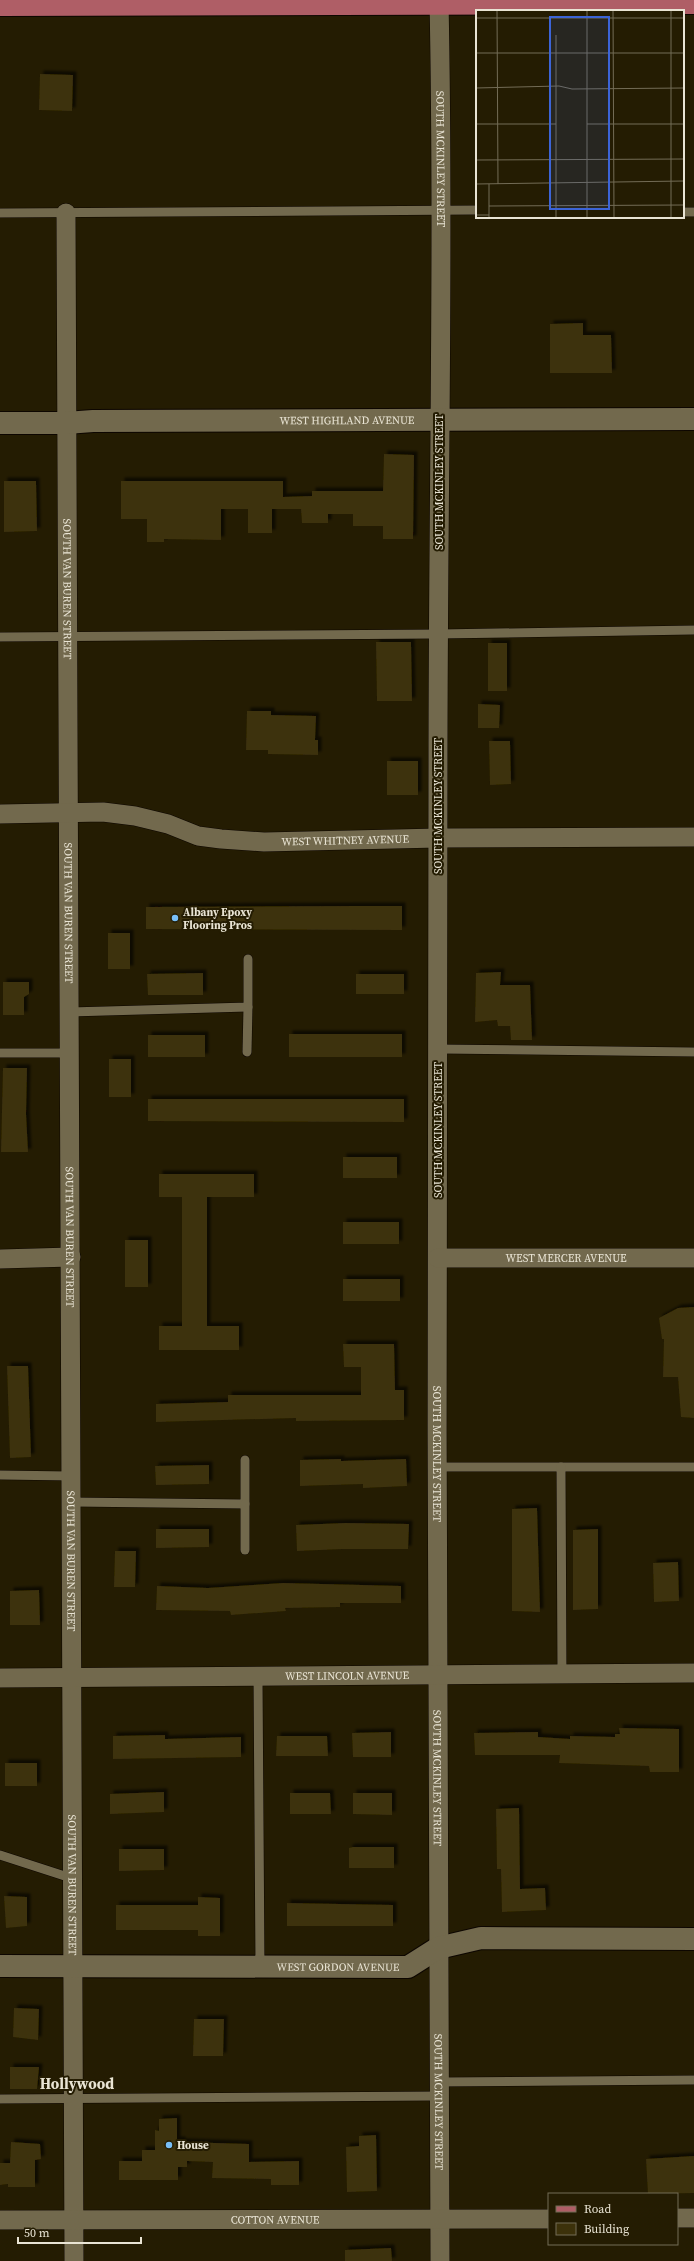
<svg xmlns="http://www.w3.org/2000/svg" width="694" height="2261" font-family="'Source Serif 4',serif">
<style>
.building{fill:#3c310a;filter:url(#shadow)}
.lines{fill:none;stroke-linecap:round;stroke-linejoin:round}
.service-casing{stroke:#0d0600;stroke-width:10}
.minor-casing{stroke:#0d0600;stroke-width:20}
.tertiary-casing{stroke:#0d0600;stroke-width:24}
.primary-casing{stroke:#0d0600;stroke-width:24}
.service{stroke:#72694d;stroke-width:9}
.minor{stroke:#72694d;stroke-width:19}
.tertiary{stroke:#72694d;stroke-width:22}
.primary{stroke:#af5e66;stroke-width:22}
.poi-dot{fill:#78bff7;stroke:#241c02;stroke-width:1.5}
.labels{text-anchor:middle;stroke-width:4;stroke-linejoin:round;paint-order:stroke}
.street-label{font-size:11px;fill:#e9e4d4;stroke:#241c02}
.poi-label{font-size:11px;font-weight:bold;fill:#e9e4d4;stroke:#241c02;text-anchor:start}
.district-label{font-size:15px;font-weight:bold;fill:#e9e4d4;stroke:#241c02}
.inset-road{fill:none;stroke:#736c56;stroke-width:1}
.view{fill:#3c64d7;fill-opacity:0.15;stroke:#3c64d7;stroke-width:2}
.inset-edge{fill:none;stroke:#e9e4d4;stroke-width:2}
</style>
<defs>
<filter id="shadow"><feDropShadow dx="3.5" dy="-3.5" stdDeviation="1" flood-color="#0009"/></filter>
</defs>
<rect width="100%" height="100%" fill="#241c02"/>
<!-- building -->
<g class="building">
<polygon points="40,74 73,75 72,111 39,110"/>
<polygon points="583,323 583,335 611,335 612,373 550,373 550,324"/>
<polygon points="384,454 414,455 413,539 383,539 383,526 353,526 353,514 328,514 328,523 302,523 301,509 272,509 272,533 248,533 248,509 221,509 221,540 164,539 164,542 147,542 147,519 121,519 121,481 283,481 283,497 312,496 312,491 383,491"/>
<polygon points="4,481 36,481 37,531 4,532"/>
<polygon points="376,642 411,642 412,701 377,701"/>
<rect x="488" y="643" width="19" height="48"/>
<polygon points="478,704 500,705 499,728 478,728"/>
<polygon points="247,711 271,711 271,715 316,716 315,740 318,740 318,755 268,754 268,750 246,750"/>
<polygon points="489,741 510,741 511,784 490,785"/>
<rect x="387" y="761" width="31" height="34"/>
<polygon points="357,906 402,906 402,930 146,929 146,907"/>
<rect x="108" y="933" width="22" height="36"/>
<polygon points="501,972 500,985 530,985 532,1040 511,1040 510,1026 498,1026 497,1020 475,1022 476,973"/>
<polygon points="203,973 203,995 148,995 147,974"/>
<rect x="356" y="974" width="48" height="20"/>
<polygon points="3,982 29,982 29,994 24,997 24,1015 3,1015"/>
<rect x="289" y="1034" width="113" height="23"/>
<rect x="148" y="1035" width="57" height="22"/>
<rect x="109" y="1059" width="22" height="38"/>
<polygon points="3,1068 27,1068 26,1114 28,1152 1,1152"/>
<polygon points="148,1099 404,1099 404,1122 148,1121"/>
<rect x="343" y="1157" width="54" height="21"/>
<polygon points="159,1174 254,1174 254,1197 207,1197 207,1326 239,1326 239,1350 159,1350 159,1326 182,1326 182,1197 159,1197"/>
<rect x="343" y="1222" width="56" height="22"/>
<rect x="125" y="1240" width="23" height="47"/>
<rect x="343" y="1279" width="57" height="22"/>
<polygon points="694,1307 694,1418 681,1417 678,1377 663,1377 664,1339 662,1339 659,1318 678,1308"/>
<polygon points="343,1344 394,1344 395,1390 404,1390 404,1420 296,1421 296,1418 156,1422 156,1404 228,1402 228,1395 361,1395 361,1367 344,1367"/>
<polygon points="7,1366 28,1366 31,1457 10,1458"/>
<polygon points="341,1459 341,1461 406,1459 407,1486 363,1488 363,1484 300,1486 300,1460"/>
<polygon points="209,1465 209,1484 156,1485 155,1466"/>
<polygon points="537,1508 540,1612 512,1611 512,1509"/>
<polygon points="346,1523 409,1524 408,1549 343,1549 297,1551 296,1525"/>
<polygon points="156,1529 209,1529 209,1547 156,1548"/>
<polygon points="598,1529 598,1609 573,1610 573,1530"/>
<polygon points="115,1551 136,1551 135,1587 114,1587"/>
<polygon points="678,1562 679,1601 654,1602 653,1563"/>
<polygon points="283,1583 401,1586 401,1603 340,1603 340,1607 285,1608 286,1611 231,1615 230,1611 156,1610 157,1586 208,1588"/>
<polygon points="39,1590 40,1625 10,1625 10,1591"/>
<polygon points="619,1728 679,1729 679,1772 650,1772 649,1766 559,1763 560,1755 475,1755 474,1733 538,1732 538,1737 570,1739 570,1736 615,1737 615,1734 620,1734"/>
<polygon points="391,1732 391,1757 353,1757 352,1733"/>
<polygon points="165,1735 165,1739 241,1737 241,1757 113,1759 113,1736"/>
<polygon points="277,1736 327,1736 328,1756 276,1756"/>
<rect x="5" y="1763" width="32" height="23"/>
<polygon points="164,1792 164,1812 110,1814 110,1794"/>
<polygon points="290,1793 330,1793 331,1814 290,1814"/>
<polygon points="353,1793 392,1793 392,1815 353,1814"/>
<polygon points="519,1808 520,1889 545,1888 546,1910 502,1912 501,1869 497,1869 496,1809"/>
<polygon points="353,1847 394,1847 394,1868 349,1868 349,1848"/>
<polygon points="119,1849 164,1849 164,1870 119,1871"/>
<polygon points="4,1896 27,1897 27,1926 6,1928"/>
<polygon points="198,1897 220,1898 220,1936 198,1936 198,1930 116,1930 116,1905 198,1905"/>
<polygon points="287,1903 393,1905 393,1926 287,1926"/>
<polygon points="14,2008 39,2009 38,2040 13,2037"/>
<polygon points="194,2019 224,2019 223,2056 193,2056"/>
<polygon points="10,2067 39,2067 37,2089 10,2089"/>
<polygon points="177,2118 177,2140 182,2140 182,2142 249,2144 249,2162 299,2161 299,2185 271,2185 271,2179 212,2178 213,2162 187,2161 187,2167 178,2167 178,2180 119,2180 119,2161 142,2161 142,2150 155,2150 155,2130 159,2131 159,2119"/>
<polygon points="376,2135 377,2191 347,2192 346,2147 359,2146 359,2136"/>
<polygon points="11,2142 40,2144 41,2159 35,2160 35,2187 8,2187 8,2184 0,2185 0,2163 10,2163"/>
<polygon points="694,2156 694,2193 648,2194 646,2159"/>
<polygon points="391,2248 392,2261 345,2261 345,2250"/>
</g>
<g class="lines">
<!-- service casing -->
<g class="service-casing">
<g id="service">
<polyline points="683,212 694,212"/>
<polyline points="0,213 477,210"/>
<polyline points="0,637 438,634 694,630"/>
<polyline points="70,1012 248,1007 248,959"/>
<polyline points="438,1049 694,1052"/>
<polyline points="247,1052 248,1007"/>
<polyline points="0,1053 70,1053"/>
<polyline points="437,1467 694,1467"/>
<polyline points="561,1467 562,1676"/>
<polyline points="0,1475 71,1476"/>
<polyline points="71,1502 245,1504 245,1460"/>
<polyline points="245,1504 245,1550"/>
<polyline points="258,1677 260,1967"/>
<polyline points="0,1855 74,1879"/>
<polyline points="438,2082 694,2080"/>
<polyline points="0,2099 439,2096"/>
</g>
</g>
<!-- minor casing -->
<g class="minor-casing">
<g id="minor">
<path id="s1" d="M 439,0 C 444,254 438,507 438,761 C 437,1261 436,1761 440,2261"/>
<path id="s2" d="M 66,213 L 74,2261"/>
<path id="s3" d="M 0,814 L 103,812 L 135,816 L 168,824 L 198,836 L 221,839 L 264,842 L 438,838 L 694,837"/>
<path id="s4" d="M 438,1258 L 694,1258"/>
<polyline points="0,1259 71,1257"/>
<path id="s5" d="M 0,1678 L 694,1673"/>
<polyline points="677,2218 694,2218"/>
<path id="s6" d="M 0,2220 L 549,2219"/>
</g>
</g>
<!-- tertiary casing -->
<g class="tertiary-casing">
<g id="tertiary">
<path id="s7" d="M 0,423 L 66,423 L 93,421 L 694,419"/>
<path id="s8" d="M 0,1966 L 408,1967 L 438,1948 L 481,1938 L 694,1939"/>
</g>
</g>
<!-- primary casing -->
<g class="primary-casing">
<polyline id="primary" points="0,5 694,3"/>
</g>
<!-- service -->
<use href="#service" class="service"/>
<!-- minor -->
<use href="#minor" class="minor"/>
<!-- tertiary -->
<use href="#tertiary" class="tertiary"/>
<!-- primary -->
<use href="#primary" class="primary"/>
</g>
<!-- markers -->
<g class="poi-dot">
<circle cx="175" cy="918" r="4"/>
<circle cx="169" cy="2145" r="4"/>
</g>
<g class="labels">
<!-- street labels -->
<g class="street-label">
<text dy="4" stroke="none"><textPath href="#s1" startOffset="159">SOUTH MCKINLEY STREET</textPath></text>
<text dy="4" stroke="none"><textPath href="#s7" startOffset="347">WEST HIGHLAND AVENUE</textPath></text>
<text transform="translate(439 482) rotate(-90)" y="4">SOUTH MCKINLEY STREET</text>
<text dy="4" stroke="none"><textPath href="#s2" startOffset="376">SOUTH VAN BUREN STREET</textPath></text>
<text transform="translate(438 806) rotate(-90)" y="4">SOUTH MCKINLEY STREET</text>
<text dy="4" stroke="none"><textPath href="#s3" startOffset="349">WEST WHITNEY AVENUE</textPath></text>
<text dy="4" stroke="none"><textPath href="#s2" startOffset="700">SOUTH VAN BUREN STREET</textPath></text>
<text transform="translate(438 1130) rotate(-90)" y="4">SOUTH MCKINLEY STREET</text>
<text dy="4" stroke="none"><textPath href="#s2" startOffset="1024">SOUTH VAN BUREN STREET</textPath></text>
<text dy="4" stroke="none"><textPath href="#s4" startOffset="128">WEST MERCER AVENUE</textPath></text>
<text dy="4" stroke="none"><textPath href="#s1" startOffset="1454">SOUTH MCKINLEY STREET</textPath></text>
<text dy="4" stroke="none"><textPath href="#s2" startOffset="1348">SOUTH VAN BUREN STREET</textPath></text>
<text dy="4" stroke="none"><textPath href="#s5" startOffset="347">WEST LINCOLN AVENUE</textPath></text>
<text dy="4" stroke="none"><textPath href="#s1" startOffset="1778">SOUTH MCKINLEY STREET</textPath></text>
<text dy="4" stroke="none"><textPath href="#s2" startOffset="1672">SOUTH VAN BUREN STREET</textPath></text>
<text dy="4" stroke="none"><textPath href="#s8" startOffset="338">WEST GORDON AVENUE</textPath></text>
<text dy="4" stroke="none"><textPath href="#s1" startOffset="2102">SOUTH MCKINLEY STREET</textPath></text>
<text dy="4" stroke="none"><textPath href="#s6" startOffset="275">COTTON AVENUE</textPath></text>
</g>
<!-- poi labels -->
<g class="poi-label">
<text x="183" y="916">Albany Epoxy<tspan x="183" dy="13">Flooring Pros</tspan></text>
<text x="177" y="2149">House</text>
</g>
<!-- district labels -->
<g class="district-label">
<text x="77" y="2089">Hollywood</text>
</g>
</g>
<!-- overview -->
<g transform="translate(476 10)">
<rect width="208" height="208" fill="#241c02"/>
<path class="inset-road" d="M 21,0 L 22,174M 111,0 L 111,208M 137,0 L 138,208M 0,8 L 208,8M 80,25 L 80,208M 0,43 L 208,43M 0,78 L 83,76 L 96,79 L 208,78M 0,114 L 80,114M 111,114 L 208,114M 0,150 L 208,149M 0,174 L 208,171M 13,174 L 13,208M 13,196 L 208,195M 0,205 L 13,205M 195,208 L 195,0"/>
<path class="view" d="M 74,7 L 133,7 L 133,199 L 74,199 Z"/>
<rect width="208" height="208" class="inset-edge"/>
</g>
<!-- legend -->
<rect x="548" y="2193" width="130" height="52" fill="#241c02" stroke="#736c56"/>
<rect x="556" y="2206" width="20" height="6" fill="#af5e66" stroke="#736c56"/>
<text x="584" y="2213" font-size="12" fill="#e9e4d4">Road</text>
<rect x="556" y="2223" width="20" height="12" fill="#3c310a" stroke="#736c56"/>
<text x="584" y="2233" font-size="12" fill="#e9e4d4">Building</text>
<!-- scale -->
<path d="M18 2237v6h123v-6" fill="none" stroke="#e9e4d4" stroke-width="2"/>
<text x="24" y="2237" font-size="12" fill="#e9e4d4" stroke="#241c02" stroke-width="3" paint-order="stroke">50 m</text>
</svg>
